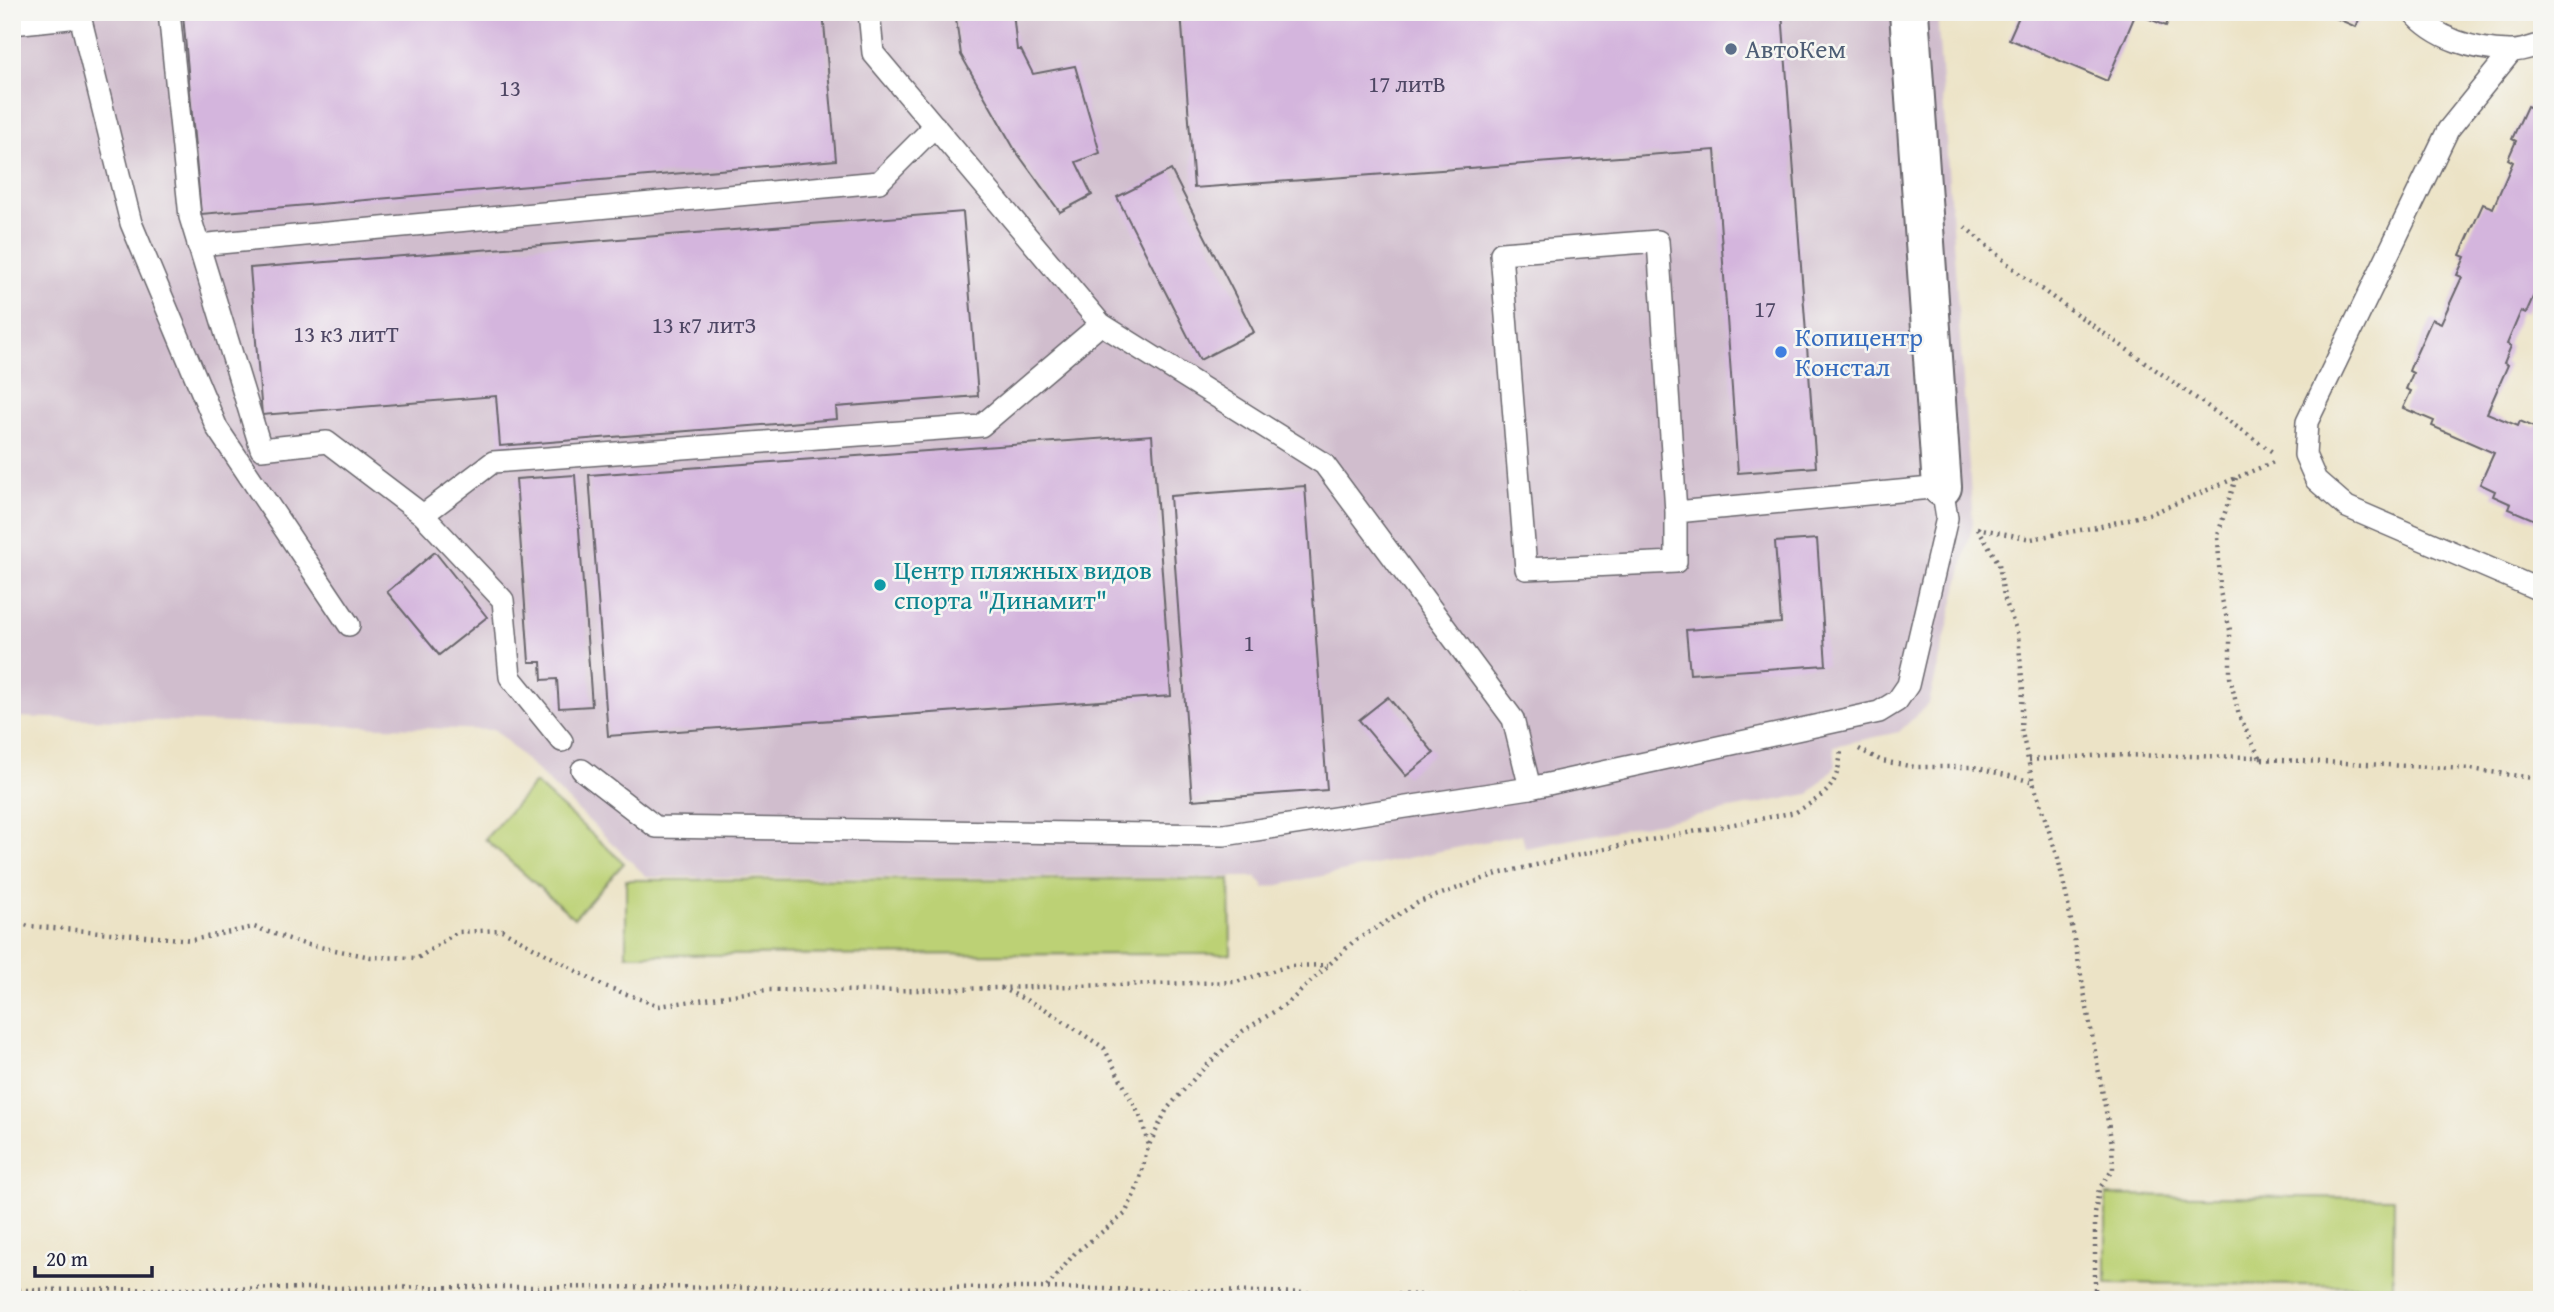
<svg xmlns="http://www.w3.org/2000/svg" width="2554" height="1312" font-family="'Gentium Book Plus',serif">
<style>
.industrial{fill:#d0bdcd}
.green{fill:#bcd175;stroke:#6f7a58;stroke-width:2}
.building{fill:#d4b5dd}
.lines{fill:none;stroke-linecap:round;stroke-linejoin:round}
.service-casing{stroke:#69666c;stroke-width:24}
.minor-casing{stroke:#69666c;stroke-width:42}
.path{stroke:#69666c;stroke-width:4.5;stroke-dasharray:2 5;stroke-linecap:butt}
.service{stroke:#fff;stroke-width:21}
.minor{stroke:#fff;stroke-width:38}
.service-dot{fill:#5c6f8a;stroke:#f6f6f2;stroke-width:2.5}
.shop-dot{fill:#3f7fe0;stroke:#f6f6f2;stroke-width:2.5}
.culture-dot{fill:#0f9aa8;stroke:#f6f6f2;stroke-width:2.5}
.labels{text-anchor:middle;stroke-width:5;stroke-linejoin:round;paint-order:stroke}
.number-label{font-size:23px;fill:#4e4764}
.service-label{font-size:26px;fill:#4e5e75;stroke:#f6f6f2;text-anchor:start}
.shop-label{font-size:26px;fill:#366cbe;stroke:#f6f6f2;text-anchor:start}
.culture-label{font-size:26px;fill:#0d838f;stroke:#f6f6f2;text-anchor:start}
</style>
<rect width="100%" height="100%" fill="#f6f6f2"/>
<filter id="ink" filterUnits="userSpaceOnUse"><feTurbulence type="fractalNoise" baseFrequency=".0143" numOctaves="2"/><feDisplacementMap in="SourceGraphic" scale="14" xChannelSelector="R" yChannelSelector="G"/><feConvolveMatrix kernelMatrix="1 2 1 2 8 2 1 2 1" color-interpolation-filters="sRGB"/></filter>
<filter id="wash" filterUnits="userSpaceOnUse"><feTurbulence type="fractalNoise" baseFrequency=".00686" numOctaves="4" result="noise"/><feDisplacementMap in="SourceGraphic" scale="28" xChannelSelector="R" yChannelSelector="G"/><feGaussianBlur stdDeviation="1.57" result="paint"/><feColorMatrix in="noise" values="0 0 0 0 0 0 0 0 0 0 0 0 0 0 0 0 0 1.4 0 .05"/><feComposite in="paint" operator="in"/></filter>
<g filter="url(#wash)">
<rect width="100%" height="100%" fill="#ece3c6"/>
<!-- industrial -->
<polygon class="industrial" points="12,12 1937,12 1973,523 1929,703 1899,732 1834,746 1836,766 1809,794 1525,848 1522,834 1265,888 1256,877 647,877 495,730 12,717"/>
<!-- green -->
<g class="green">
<polygon points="535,783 624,863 574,918 485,839"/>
<polygon points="1230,879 1231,954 626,955 626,880"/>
<polygon points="2106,1195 2394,1198 2393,1286 2106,1283"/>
</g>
<g id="blocks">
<!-- building -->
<g class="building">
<polygon points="208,12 823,12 836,160 201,214 183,15"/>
<polygon points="955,12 1013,12 1017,50 1021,50 1033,74 1075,66 1100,153 1076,162 1092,195 1060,212 1015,150 961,55"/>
<polygon points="1181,12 1782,12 1816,467 1738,473 1715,150 1194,188"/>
<polygon points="2021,12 2172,12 2166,26 2136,13 2107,81 2009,39"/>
<polygon points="2322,12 2362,12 2356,27"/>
<polygon points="2540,91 2542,92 2542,291 2538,299 2533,297 2526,313 2521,311 2507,344 2511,346 2504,363 2508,365 2487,413 2518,426 2520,421 2536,428 2537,424 2542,426 2542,523 2509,509 2511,504 2493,496 2495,491 2480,484 2494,453 2432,426 2434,421 2403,408 2411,391 2406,389 2413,373 2409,371 2413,361 2432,319 2441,323 2462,277 2457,275 2465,257 2460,255 2483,204 2493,208 2513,162 2508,159 2516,141 2512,139 2527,106 2532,108"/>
<polygon points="1171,170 1254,332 1200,360 1117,197"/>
<polygon points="963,212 978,396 836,407 837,419 500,446 496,396 262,415 250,268"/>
<polygon points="1152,435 1171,696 608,736 589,475"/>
<polygon points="575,475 592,706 559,708 557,679 542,680 541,662 529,662 516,479"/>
<polygon points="1305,486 1327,790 1192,800 1170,496"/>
<polygon points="1817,539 1826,665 1690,674 1686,630 1781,623 1775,542"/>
<polygon points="435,552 487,617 439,655 387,592"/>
<polygon points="1388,697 1434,753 1406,776 1359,720"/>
</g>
</g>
</g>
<g filter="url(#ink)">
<use href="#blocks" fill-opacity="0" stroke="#69666c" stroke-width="2"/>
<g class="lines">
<!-- service casing -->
<g class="service-casing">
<g id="service">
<polyline points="79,12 131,223 217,428 349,625"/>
<polyline points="169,12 190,217 261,449 327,442 423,515 503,600 510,677 562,741"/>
<polyline points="869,12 873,53 1101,324 1324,464 1513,719 1530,788"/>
<path d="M 2413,12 C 2435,39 2475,50 2509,51 C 2519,52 2532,47 2542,44"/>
<polyline points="12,24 79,17"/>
<polyline points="2511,52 2448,130 2307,422 2305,455 2316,480 2347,507 2542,591"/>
<polyline points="198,245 879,182 935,126"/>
<polyline points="423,515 493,462 981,426 1101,324"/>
<polyline points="582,770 656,827 1224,835 1530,788 1879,712 1897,701 1908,685 1947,518 1942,487 1676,512 1658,241 1501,253 1526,569 1676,562 1676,512"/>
</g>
</g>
<!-- minor casing -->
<g class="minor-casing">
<polyline id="minor" points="1909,12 1942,487"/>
</g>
<!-- path -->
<g class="path">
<polyline points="1965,227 2021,275 2274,453"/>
<polyline points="2236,478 2218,534 2220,592 2230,630 2230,677 2239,716 2260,758"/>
<polyline points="1977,528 2031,539 2097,527 2153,513 2276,461"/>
<polyline points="1978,528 1999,564 2004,597 2018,635 2023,690 2021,728 2033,782 2058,858 2067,899 2112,1144 2113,1169 2099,1189 2095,1214 2095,1300"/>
<polyline points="1859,749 1882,761 1915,767 1974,767 2033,782"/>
<polyline points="2029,760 2106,755 2262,757 2260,759 2471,769 2532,778 2542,777"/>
<polyline points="12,922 29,926 192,940 254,927 304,944 371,957 418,958 457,932 502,930 602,985 659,1006 766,990 877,991 1236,982 1289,966 1328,965"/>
<polyline points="1001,988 1045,1009 1104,1048 1142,1120 1148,1145"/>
<path d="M 1047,1287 L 1075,1253 L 1125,1214 L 1138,1186 L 1148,1147 L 1167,1109 L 1199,1073 L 1243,1031 L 1288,1003 L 1353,942 L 1419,902 L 1497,874 L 1614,847 L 1796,812 C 1828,793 1837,788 1841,751"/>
<polyline points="12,1290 478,1287 1046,1288 1694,1300"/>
</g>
<!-- service -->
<use href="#service" class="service"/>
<!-- minor -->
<use href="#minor" class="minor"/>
</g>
</g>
<!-- markers -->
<circle class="service-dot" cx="1731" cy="49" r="7"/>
<circle class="shop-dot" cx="1781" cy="352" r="7"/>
<circle class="culture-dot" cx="880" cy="585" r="7"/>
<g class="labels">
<!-- number labels -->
<g class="number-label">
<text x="1407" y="92">17 литВ</text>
<text x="510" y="96">13</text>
<text x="1765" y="317">17</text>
<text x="704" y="333">13 к7 литЗ</text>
<text x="346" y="342">13 к3 литТ</text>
<text x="1249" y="651">1</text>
</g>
<!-- service labels -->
<g class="service-label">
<text x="1745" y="58">АвтоКем</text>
</g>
<!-- shop labels -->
<g class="shop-label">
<text x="1795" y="346">Копицентр<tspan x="1795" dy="30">Констал</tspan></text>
</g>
<!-- culture labels -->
<g class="culture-label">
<text x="894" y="579">Центр пляжных видов<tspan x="894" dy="30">спорта "Динамит"</tspan></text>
</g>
</g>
<!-- margin -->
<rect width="2554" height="1312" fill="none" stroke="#f6f6f2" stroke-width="42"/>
<!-- scale -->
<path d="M35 1266v10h117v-10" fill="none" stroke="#22223b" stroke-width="3.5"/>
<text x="46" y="1266" font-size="21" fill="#22223b" stroke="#f6f6f2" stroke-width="5" paint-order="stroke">20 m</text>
</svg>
